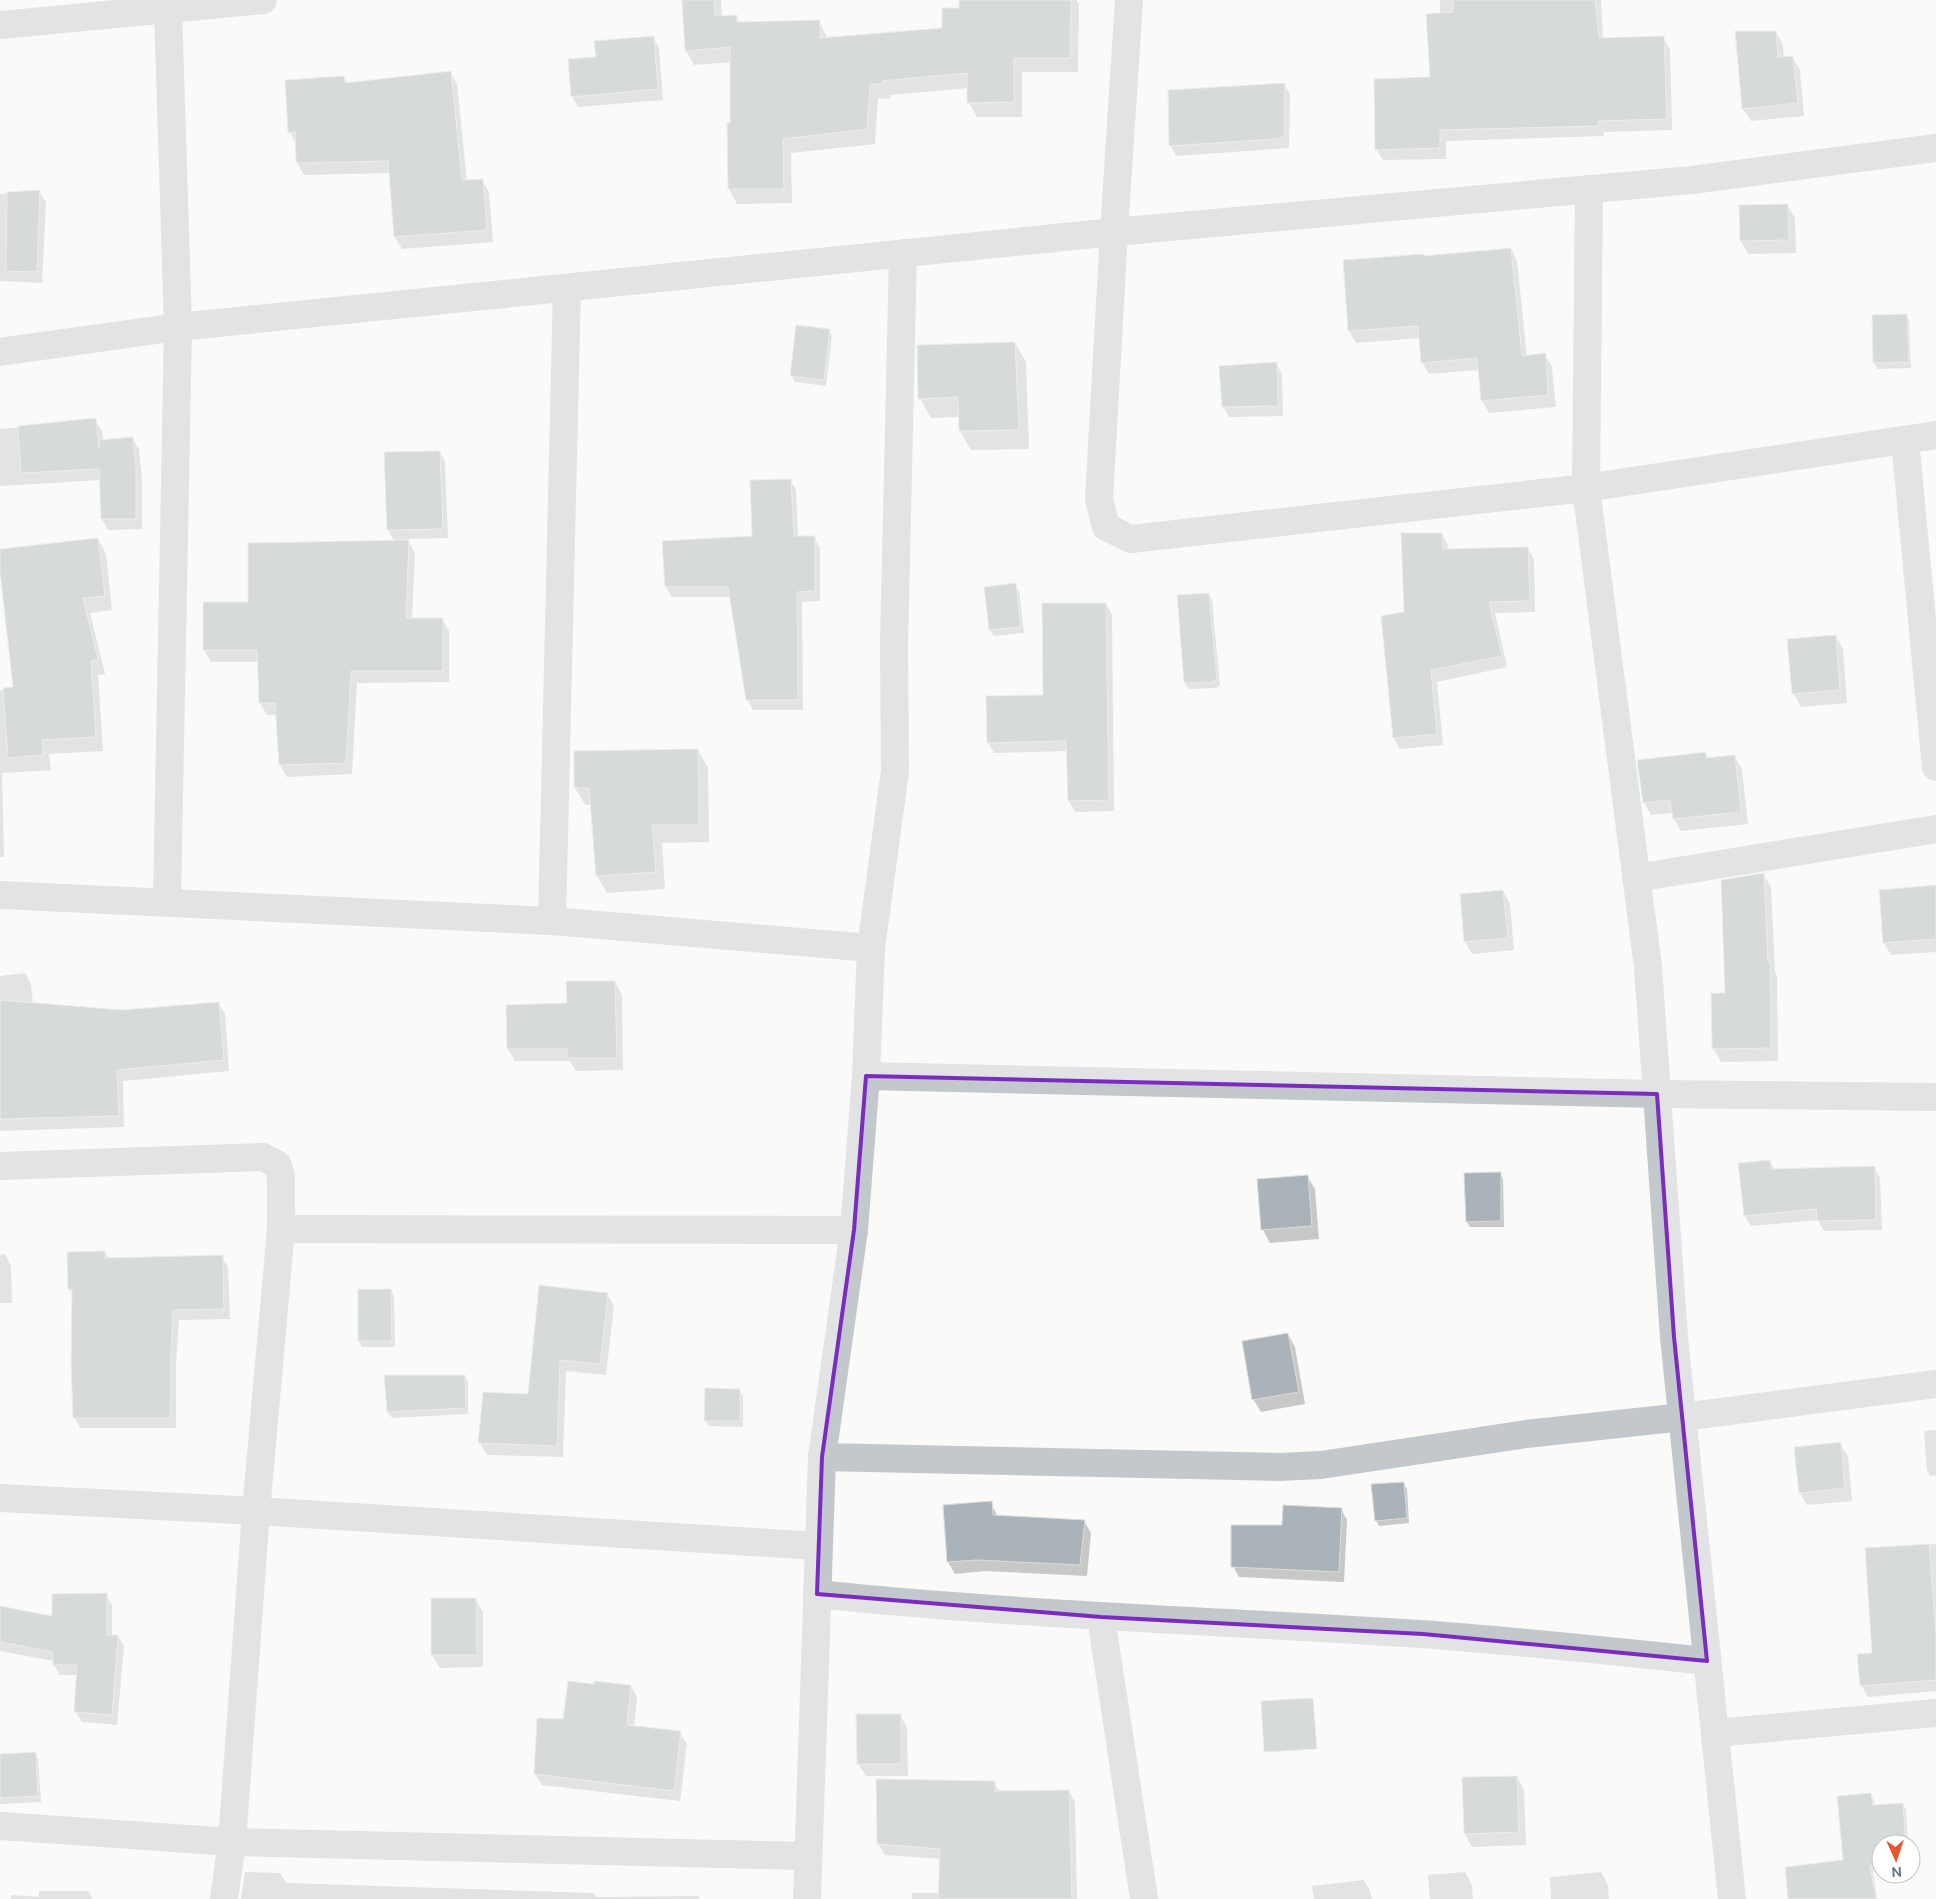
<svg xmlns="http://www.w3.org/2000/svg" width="1936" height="1899" font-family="'DM Sans',sans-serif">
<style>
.shadow{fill:#0003}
.building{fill:#aab3b9;stroke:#dcdcda}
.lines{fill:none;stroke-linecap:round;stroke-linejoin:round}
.minor{stroke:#c3c8cc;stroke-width:28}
.marked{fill:none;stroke:#7b2cbf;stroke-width:4;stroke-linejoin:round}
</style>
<rect width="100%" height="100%" fill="#fafaf8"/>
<!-- shadow -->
<g class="shadow">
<polygon points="683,0 721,0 722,17 736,16 740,23 819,22 828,39 944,29 960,9 960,0 1076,0 1079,4 1078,72 1022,72 1022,117 977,117 969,102 969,88 890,95 890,99 878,98 875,144 791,153 792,203 737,204 729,189 732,124 732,62 694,65 686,51"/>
<polygon points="1440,0 1601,0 1603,39 1663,38 1670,49 1672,130 1603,132 1604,136 1446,141 1446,159 1383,160 1376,149 1432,79 1440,14"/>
<polygon points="1776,32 1783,45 1784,58 1792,57 1800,70 1804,116 1751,121 1743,109"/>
<polygon points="653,37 659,48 663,100 578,107 572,96 597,58"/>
<polygon points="450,72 457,84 467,181 482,180 489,192 493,242 402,249 395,237 390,173 304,175 297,162 297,145 290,132 344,77 348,84"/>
<polygon points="1284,84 1290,95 1289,148 1176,156 1170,145"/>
<polygon points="39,191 46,202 42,283 0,281 0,194"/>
<polygon points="1787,205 1795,218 1796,253 1748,254 1741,241 1740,206"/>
<polygon points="1511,249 1517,261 1527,357 1545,355 1552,367 1556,407 1489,413 1482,401 1479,370 1429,374 1422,362 1420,338 1356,343 1349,331 1424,258"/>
<polygon points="1906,315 1909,321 1911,368 1878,369 1874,363"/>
<polygon points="829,330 832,336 826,386 795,382 792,376"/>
<polygon points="1015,343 1026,362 1029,449 971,450 960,431 960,417 931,418 920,398"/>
<polygon points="1276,363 1282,374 1283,416 1229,417 1223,406"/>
<polygon points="95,420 102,431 103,441 132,438 139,449 142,481 142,529 108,530 102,519 101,480 0,486 0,429"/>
<polygon points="440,452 445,462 448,538 407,539 415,553 412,619 442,619 449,631 449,682 357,683 352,774 287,777 280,765 277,715 267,715 260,703 259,662 211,662 204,650 249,603 395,542 388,530"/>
<polygon points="790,480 796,490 798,537 814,538 820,548 820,601 802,602 803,710 753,710 747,699 731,597 672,597 666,587 754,537"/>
<polygon points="1442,534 1448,545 1448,550 1528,548 1534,559 1535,612 1495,613 1507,667 1437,682 1443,745 1400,749 1394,738 1405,613"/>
<polygon points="98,539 106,554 112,610 90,613 105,674 98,675 103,751 49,754 51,770 2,773 4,857 0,857 0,690 14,689 0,550"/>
<polygon points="1015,585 1019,591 1024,633 994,636 990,630 985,588"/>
<polygon points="1208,594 1212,600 1220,686 1217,686 1217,688 1189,689 1185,683 1178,596"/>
<polygon points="1106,604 1112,615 1114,811 1075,812 1069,801 1068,751 994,753 988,742 1044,696"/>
<polygon points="1836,637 1843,649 1847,703 1801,707 1794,694 1789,640"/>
<polygon points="698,750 708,768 709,842 662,843 665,889 607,893 597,876 591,805 585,805 575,788"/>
<polygon points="1705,753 1708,759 1734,756 1742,769 1748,824 1681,831 1674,819 1673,813 1651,815 1644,802"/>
<polygon points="1763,874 1771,887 1775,972 1777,976 1778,1061 1721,1062 1714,1049 1713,995 1727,994"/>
<polygon points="1936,887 1936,952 1891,955 1884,943"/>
<polygon points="1503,891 1510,904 1514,950 1472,954 1465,942"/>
<polygon points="25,973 31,984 33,1004 122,1011 218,1003 225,1014 229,1071 123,1081 124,1127 0,1131 0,976"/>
<polygon points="615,982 622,995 623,1070 576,1071 570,1061 515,1061 508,1049 568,1005"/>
<polygon points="1770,1161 1775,1170 1874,1168 1880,1178 1882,1230 1824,1231 1818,1220 1751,1226 1745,1216"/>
<polygon points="1500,1173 1503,1179 1504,1227 1470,1227 1467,1221"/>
<polygon points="1307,1176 1315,1189 1319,1239 1270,1243 1263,1230 1258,1180"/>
<polygon points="105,1252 109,1259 222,1257 228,1267 230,1319 179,1320 176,1364 176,1428 80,1428 74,1417 73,1296 70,1289"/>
<polygon points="5,1254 11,1266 12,1303 0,1303 0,1255"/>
<polygon points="391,1290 394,1296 395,1347 362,1347 359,1341"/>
<polygon points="607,1294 614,1306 606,1375 566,1371 563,1457 487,1455 480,1443 484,1393 529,1396"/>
<polygon points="1288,1334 1295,1347 1305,1404 1261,1412 1253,1399"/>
<polygon points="385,1376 464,1376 468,1382 468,1414 392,1418 388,1412"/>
<polygon points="739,1390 743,1396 743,1427 709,1426 705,1420"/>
<polygon points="1936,1430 1936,1475 1930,1476 1927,1470 1924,1431"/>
<polygon points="1840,1444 1848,1456 1852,1501 1807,1505 1800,1493"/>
<polygon points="1403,1483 1407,1489 1409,1523 1379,1526 1376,1520"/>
<polygon points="991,1503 998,1517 1084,1521 1091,1533 1087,1576 985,1571 955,1574 948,1562 944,1506"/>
<polygon points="1341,1509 1347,1520 1344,1582 1239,1577 1233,1566 1284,1526"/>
<polygon points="1936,1544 1936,1691 1868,1697 1862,1686 1859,1655 1874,1654 1867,1549"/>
<polygon points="106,1595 112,1605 112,1636 118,1636 124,1646 117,1725 82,1722 76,1712 78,1675 60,1675 54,1665 54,1661 0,1651 0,1607 54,1617"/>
<polygon points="475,1599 483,1612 483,1667 440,1668 432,1655"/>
<polygon points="631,1686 637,1697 634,1727 680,1733 687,1744 680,1801 542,1785 535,1774 564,1720"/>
<polygon points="900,1715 907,1728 908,1776 866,1776 858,1763"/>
<polygon points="35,1753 38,1759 41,1802 0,1804 0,1755"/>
<polygon points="1517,1777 1524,1790 1526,1845 1472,1847 1465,1834 1463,1778"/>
<polygon points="994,1782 1000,1792 1069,1791 1075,1802 1077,1899 912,1899 912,1893 940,1893 941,1859 885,1855 878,1844"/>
<polygon points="1871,1794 1874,1800 1875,1807 1902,1804 1906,1810 1908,1844 1881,1844 1881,1871 1873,1871 1877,1899 1789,1899 1845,1862"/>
<polygon points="245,1872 280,1873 286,1883 593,1893 596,1897 698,1896 700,1899 241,1899"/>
<polygon points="1465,1872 1472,1885 1473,1899 1430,1899 1428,1875"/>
<polygon points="1601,1872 1608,1885 1609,1899 1551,1899 1550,1877"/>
<polygon points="1364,1880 1370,1891 1372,1899 1314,1899 1312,1886"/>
<polygon points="39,1891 88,1891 93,1899 11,1899 11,1895 39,1897"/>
</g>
<!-- building -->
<g class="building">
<polygon points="682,0 714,0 715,16 737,15 737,22 820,20 820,38 942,28 942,8 959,8 959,0 1071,0 1070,58 1014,58 1014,102 967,103 967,73 882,81 882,84 870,84 867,129 783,139 784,189 728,189 727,123 730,123 730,47 685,51"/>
<polygon points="1453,0 1595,0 1599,38 1664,36 1667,119 1598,121 1598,126 1440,130 1440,148 1375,150 1374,79 1430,77 1426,14 1453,12"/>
<polygon points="1735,31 1776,31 1778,57 1793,56 1798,103 1742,109"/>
<polygon points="654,36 658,89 571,97 568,59 596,57 594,41"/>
<polygon points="451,71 462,180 483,179 487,230 394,237 388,161 296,163 295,132 288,133 285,80 344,76 345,83"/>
<polygon points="1285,83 1284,137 1275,139 1169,146 1168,90"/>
<polygon points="40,190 37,272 6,271 7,192"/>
<polygon points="1788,204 1789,240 1740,241 1739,205"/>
<polygon points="1511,248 1522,356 1546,353 1548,395 1481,401 1477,358 1421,363 1418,326 1348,331 1343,260 1424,254 1424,256"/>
<polygon points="1907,314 1909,362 1873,363 1872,315"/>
<polygon points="796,325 830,329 824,380 790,376"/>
<polygon points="1015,342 1019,430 959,431 958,397 918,399 917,345"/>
<polygon points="1277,362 1278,406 1222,407 1219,366"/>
<polygon points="96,418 99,449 99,440 133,437 136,469 136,519 101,519 99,469 21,473 18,426"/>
<polygon points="440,451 443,529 387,530 384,452"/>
<polygon points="791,479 794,536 815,536 815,591 797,592 798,700 746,700 728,587 665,587 662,541 752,536 750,480"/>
<polygon points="1401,533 1442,533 1443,549 1528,547 1530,601 1489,602 1502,656 1431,670 1437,734 1393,738 1381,616 1404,612"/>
<polygon points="98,538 105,596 83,598 98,659 91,661 96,737 42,740 43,755 8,758 3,688 13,687 0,572 0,549"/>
<polygon points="409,540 406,618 443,618 443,671 351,671 346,763 279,765 275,703 259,703 257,650 203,650 203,602 248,602 248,543"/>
<polygon points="1016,583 1021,627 989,630 984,587"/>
<polygon points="1209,593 1217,680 1214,680 1215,682 1184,683 1177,595"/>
<polygon points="1042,603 1106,603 1109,800 1068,801 1066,741 987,743 986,696 1043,695"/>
<polygon points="1836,635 1840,690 1792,694 1787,639"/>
<polygon points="698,749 699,825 652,825 656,872 596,876 589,788 574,788 574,751"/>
<polygon points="1706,752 1706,758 1735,755 1741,812 1673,819 1670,800 1643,803 1637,760"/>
<polygon points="1764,873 1768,962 1770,962 1771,1048 1712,1049 1711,993 1725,993 1721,880"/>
<polygon points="1936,885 1936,939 1883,943 1879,890"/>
<polygon points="1503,890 1508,938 1464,942 1460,894"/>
<polygon points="566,981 615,981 617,1058 567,1058 567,1049 507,1049 506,1005 567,1003"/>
<polygon points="0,1000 122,1010 219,1002 224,1060 117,1070 119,1116 0,1119"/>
<polygon points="1770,1160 1771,1169 1875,1166 1876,1220 1817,1221 1816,1209 1744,1216 1738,1163"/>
<polygon points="1501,1172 1501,1221 1466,1222 1464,1173"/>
<polygon points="1308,1175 1312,1226 1261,1230 1257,1179"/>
<polygon points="105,1251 105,1258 223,1255 224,1309 173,1310 171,1353 170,1418 73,1418 71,1366 72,1289 68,1290 67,1252"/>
<polygon points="539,1285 608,1293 600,1364 560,1360 557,1446 478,1443 483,1392 528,1394"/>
<polygon points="358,1289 391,1289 392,1341 358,1341"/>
<polygon points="1288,1333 1299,1392 1252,1400 1242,1341"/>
<polygon points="384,1375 465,1375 466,1408 387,1412"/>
<polygon points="705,1388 740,1389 740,1421 704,1421"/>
<polygon points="1841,1442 1845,1488 1799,1493 1794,1447"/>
<polygon points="1404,1482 1407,1518 1375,1521 1371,1484"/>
<polygon points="992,1501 993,1515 1085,1520 1080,1565 977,1560 947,1562 943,1505"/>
<polygon points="1283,1505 1342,1508 1339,1572 1231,1567 1231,1525 1282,1525"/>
<polygon points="1929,1544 1936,1634 1936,1680 1860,1686 1857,1654 1872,1653 1865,1548"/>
<polygon points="107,1593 107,1635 118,1635 112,1715 74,1712 77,1665 53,1665 53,1652 0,1642 0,1606 52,1616 52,1594"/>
<polygon points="431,1598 476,1598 477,1655 431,1655"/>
<polygon points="568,1681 594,1684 594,1681 631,1685 627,1725 681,1731 674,1791 534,1774 537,1718 563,1719"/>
<polygon points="1313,1698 1317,1749 1264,1752 1261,1701"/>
<polygon points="856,1714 901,1714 901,1764 857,1764"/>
<polygon points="36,1752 38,1796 0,1798 0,1754"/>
<polygon points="1517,1776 1519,1832 1464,1834 1462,1777"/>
<polygon points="876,1779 995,1781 995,1791 1069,1790 1072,1899 938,1899 940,1849 877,1844"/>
<polygon points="1871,1793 1873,1805 1903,1803 1906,1844 1881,1844 1881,1865 1870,1866 1876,1899 1788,1899 1785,1867 1843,1860 1837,1796"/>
</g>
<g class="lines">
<!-- minor -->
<g class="minor">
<polyline points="1129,0 1114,232 1099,499 1106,527 1131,539 1586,488 1936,435"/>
<polyline points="0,25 263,0"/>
<polyline points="1589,189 1586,488 1648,967 1674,1337 1732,1899"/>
<polyline points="0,352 178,327 1114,232 1692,180 1936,148"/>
<polyline points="1905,440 1936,767"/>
<polyline points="1636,878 1936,829"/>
<polyline points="0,895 552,921 871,948"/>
<polyline points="167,901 178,327 168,9"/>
<polyline points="552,921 567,288"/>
<polyline points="866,1076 1657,1094 1936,1097"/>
<polyline points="0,1166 263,1157 277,1164 281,1176 281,1229 256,1511 232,1842 224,1899"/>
<polyline points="281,1229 854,1230"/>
<polyline points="822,1457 1279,1467 1321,1465 1526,1434 1683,1417 1936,1384"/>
<polyline points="0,1498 256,1511 818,1546"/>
<path d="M 817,1594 C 1018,1615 1220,1621 1421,1634 C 1517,1641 1612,1651 1707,1661"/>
<polyline points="1101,1617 1144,1899"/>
<polyline points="1715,1733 1936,1713"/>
<polyline points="0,1826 232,1842 808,1856"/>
<polyline points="807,1899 822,1457 854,1230 866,1076 871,948 895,771 894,644 903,253"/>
</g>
</g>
<!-- marked area -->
<path d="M0 0H1936V1899H0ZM 866,1076 L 1657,1094 L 1674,1337 L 1707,1661 L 1423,1634 L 1101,1617 L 817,1594 L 822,1457 L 854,1230 Z" fill="#fafaf8" fill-opacity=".55" fill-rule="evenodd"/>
<path class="marked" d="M 866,1076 L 1657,1094 L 1674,1337 L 1707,1661 L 1423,1634 L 1101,1617 L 817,1594 L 822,1457 L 854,1230 Z"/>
<!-- north arrow -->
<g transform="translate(1896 1859) rotate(177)"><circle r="24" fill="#ffffff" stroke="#c1c8cd"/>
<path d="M0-4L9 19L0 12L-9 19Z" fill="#e4572e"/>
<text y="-8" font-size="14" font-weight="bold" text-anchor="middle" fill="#657683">N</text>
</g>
</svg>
